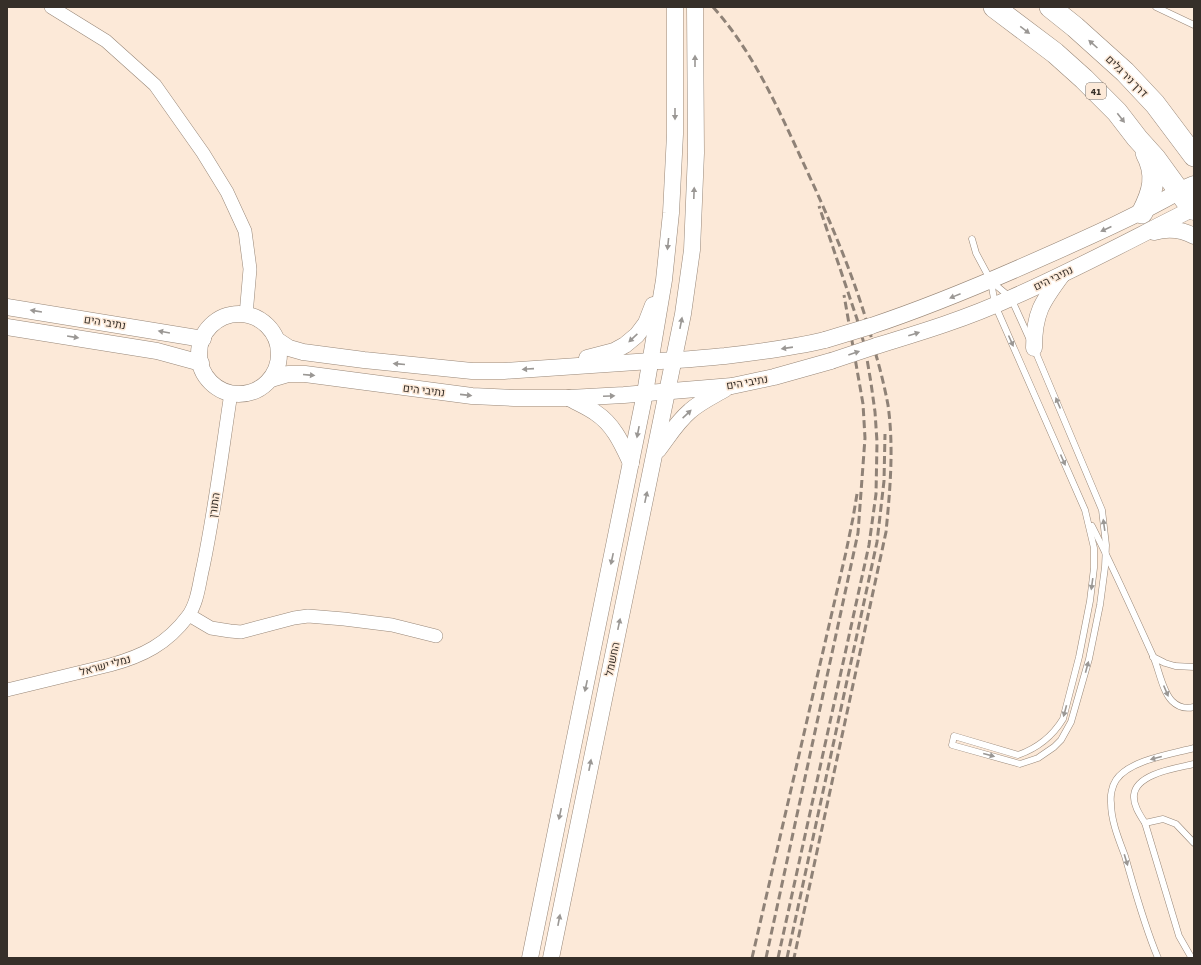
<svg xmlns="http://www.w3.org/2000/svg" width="1201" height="965" font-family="'Source Sans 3',Heebo,sans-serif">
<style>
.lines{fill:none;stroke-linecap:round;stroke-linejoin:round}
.service-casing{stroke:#988778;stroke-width:7}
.minor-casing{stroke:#988778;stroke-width:14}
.tertiary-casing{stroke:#988778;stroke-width:17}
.secondary-casing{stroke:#988778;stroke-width:19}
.trunk-casing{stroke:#988778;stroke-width:22}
.service{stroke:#fff;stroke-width:6}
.minor{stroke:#fff;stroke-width:13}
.tertiary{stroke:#fff;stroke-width:16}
.secondary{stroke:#fff;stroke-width:18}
.trunk{stroke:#fff;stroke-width:21}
.rail{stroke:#8f8277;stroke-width:3;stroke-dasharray:8 4;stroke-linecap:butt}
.tertiary-bridge-casing{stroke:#988778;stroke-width:17;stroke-linecap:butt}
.tertiary-bridge{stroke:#fff;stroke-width:16}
.oneway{fill:#9a9794}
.labels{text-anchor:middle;stroke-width:3;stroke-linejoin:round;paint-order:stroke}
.shield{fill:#fce9d8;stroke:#71675e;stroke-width:1}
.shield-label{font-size:10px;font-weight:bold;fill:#362f29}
.street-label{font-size:11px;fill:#362f29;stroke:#fce9d8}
</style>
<rect width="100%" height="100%" fill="#fce9d8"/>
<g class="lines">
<!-- service casing -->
<g class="service-casing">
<g id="service">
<polyline points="1156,7 1194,25"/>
<path d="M 972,239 L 976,253 L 991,281 L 995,305 L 1085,510 L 1094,548 L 1094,568 L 1090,601 L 1079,657 L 1063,719 C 1052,737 1038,748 1018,755 L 954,736 L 952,745 L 1020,764 L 1038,758 L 1054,747 L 1061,740 L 1071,722 L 1089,659 L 1100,605 L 1105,567 L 1106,545 L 1102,510 L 1034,348"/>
<polyline points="992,282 1011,298 1030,340"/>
<path d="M 1092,526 C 1114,569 1133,612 1153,656 C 1159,669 1162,691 1172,701 C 1178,707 1186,709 1194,707"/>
<polyline points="1153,657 1165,663 1175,666 1194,667"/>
<path d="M 1194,764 C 1178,768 1136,773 1134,795 C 1133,805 1140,815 1145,823 L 1163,819 L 1176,824 L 1194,843"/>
<polyline points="1145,823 1179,936 1191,957 1194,958"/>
<path d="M 1158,958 C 1144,925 1135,891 1125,856 C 1119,840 1111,821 1111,803 C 1110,796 1112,786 1116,780 C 1129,760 1172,754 1194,748"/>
</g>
</g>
<!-- minor casing -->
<g class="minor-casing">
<g id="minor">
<polyline points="51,7 106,41 155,85 203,153 227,192 245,231 250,269 246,315"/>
<polyline points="189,615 211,628 230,631 241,632 294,618 308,616 344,619 392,625 436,636"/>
<path d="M 7,690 L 110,665 C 143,656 167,644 188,616 C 198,602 199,583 203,567 C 215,510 222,451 231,393"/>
</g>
</g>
<!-- tertiary casing -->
<g class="tertiary-casing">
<g id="tertiary">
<path d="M 1154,232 C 1168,228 1181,229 1194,236"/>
<polyline points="7,307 203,339"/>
<circle cx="239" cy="354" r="40"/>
<path d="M 871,326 C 931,306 988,282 1046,256 C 1091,236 1136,216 1180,191"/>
<polyline points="7,327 157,351 201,363"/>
<path d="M 277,340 L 289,348 L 303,352 L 364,360 L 472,371 L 504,371 L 651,361 C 676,361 700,358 725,356 C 759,352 792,348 825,340"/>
<path d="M 876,346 C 922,332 968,318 1011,298 C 1073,271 1132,239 1192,209 L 1194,212"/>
<path d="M 1034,348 C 1034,313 1042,302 1062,275"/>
<polyline points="587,358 614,351 625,345 637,335 646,323 653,305"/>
<polyline points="271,379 288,374 305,374 472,396 514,398 569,398 624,395 732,386 774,377 831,361"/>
<path d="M 569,398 C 578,403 588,407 596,413 C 614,425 622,444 631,463"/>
<path d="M 658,450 C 668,437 677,422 690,411 C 700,402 713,396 725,389"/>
<polyline points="530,958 645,393 664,280 671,213 675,134 675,7"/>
<polyline points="551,958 683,314 692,250 696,153 695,7"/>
</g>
</g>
<!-- secondary casing -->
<g class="secondary-casing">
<polyline id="secondary" points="1180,191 1194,185"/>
</g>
<!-- trunk casing -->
<g class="trunk-casing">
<g id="trunk">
<polyline points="994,7 1055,53 1084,79 1117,112 1137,138 1155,158 1192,209"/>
<polyline points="1050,7 1075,27 1125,72 1155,104 1194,156"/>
<path d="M 1142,213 C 1153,192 1158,175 1146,153"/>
</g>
</g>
<!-- service -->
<use href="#service" class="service"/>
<!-- minor -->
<use href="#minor" class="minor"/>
<!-- tertiary -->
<use href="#tertiary" class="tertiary"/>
<!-- secondary -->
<use href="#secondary" class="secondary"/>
<!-- trunk -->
<use href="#trunk" class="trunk"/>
<!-- rail -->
<g class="rail">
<path d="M 713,7 C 753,52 776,104 801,158 C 831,222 859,287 876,355 C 881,372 885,389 888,405 C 894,448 890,490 886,532 L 794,958"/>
<polyline points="752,958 846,552 853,518 857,494"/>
<polyline points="766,958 858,533 865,438 863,404 844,295"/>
<polyline points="778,958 869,545 876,494 877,442 875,412 871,383 865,347 857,319 819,206"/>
<polyline points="787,958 877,542 884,481 885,434"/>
</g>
<!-- tertiary-bridge casing -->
<g class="tertiary-bridge-casing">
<g id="tertiary-bridge">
<polyline points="825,340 871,326"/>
<polyline points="831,361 876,346"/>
</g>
</g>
<!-- tertiary-bridge -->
<use href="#tertiary-bridge" class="tertiary-bridge"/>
</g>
<!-- one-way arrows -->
<defs><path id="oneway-solid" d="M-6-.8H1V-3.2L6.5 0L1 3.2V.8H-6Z"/></defs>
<g class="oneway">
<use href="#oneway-solid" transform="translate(1025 30) rotate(37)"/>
<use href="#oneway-solid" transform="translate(1093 44) rotate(-138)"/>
<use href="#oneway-solid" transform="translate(695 61) rotate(-90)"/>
<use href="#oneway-solid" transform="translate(675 114) rotate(90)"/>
<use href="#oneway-solid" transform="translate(1121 118) rotate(52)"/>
<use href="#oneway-solid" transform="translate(694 193) rotate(-88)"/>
<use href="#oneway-solid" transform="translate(1106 229) rotate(155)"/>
<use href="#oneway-solid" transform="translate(668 244) rotate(96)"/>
<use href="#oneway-solid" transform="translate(955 296) rotate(158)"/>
<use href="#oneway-solid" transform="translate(36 311) rotate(-171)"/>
<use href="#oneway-solid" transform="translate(681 323) rotate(-79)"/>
<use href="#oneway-solid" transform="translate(164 332) rotate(-170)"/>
<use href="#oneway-solid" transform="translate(914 334) rotate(-17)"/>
<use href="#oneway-solid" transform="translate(73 337) rotate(9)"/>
<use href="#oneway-solid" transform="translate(633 338) rotate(137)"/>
<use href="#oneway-solid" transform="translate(1011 341) rotate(66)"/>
<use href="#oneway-solid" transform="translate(787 348) rotate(172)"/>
<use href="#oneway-solid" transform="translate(854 353) rotate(-19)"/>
<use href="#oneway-solid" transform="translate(399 364) rotate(-175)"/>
<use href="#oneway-solid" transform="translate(528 369) rotate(176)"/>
<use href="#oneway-solid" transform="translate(309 375) rotate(5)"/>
<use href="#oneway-solid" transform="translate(466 395) rotate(6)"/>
<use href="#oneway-solid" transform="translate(609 396) rotate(-3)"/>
<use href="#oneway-solid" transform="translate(1058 403) rotate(-113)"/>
<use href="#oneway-solid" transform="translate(687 414) rotate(-43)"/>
<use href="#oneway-solid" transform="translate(638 432) rotate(101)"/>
<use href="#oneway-solid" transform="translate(1063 460) rotate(66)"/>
<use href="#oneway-solid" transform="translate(646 497) rotate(-78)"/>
<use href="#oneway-solid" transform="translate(1104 525) rotate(-98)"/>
<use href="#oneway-solid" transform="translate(612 559) rotate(102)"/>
<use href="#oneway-solid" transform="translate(1092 584) rotate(98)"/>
<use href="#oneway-solid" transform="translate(619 624) rotate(-78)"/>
<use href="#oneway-solid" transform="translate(1087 667) rotate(-75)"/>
<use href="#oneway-solid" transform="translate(586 686) rotate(102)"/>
<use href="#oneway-solid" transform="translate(1166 691) rotate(67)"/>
<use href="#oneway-solid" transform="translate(1065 711) rotate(105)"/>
<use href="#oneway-solid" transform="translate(989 755) rotate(15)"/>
<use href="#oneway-solid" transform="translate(1156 758) rotate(165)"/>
<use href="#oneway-solid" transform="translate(590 765) rotate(-79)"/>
<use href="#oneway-solid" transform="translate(560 814) rotate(102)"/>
<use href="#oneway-solid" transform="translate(1126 860) rotate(73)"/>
<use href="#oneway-solid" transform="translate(559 920) rotate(-79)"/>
</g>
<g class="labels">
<!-- shield labels -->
<rect class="shield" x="1086" y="83" width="20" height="16" rx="3"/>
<g class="shield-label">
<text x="1096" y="95">41</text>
</g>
<!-- street labels -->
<g class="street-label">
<text transform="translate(1127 76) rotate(45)" y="4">דרך ניר גלים</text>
<text transform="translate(1053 278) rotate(-26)" y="4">נתיבי הים</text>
<text transform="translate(105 322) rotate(9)" y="4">נתיבי הים</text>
<text transform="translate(747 382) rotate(-10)" y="4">נתיבי הים</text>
<text transform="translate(424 390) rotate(7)" y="4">נתיבי הים</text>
<text transform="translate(214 505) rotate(-82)" y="4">התורן</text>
<text transform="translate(612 659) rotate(-78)" y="4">החשמל</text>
<text transform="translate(105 665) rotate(-15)" y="4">נמלי ישראל</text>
</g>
</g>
<!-- border -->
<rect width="1201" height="965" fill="none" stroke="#362f29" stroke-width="16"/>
</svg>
